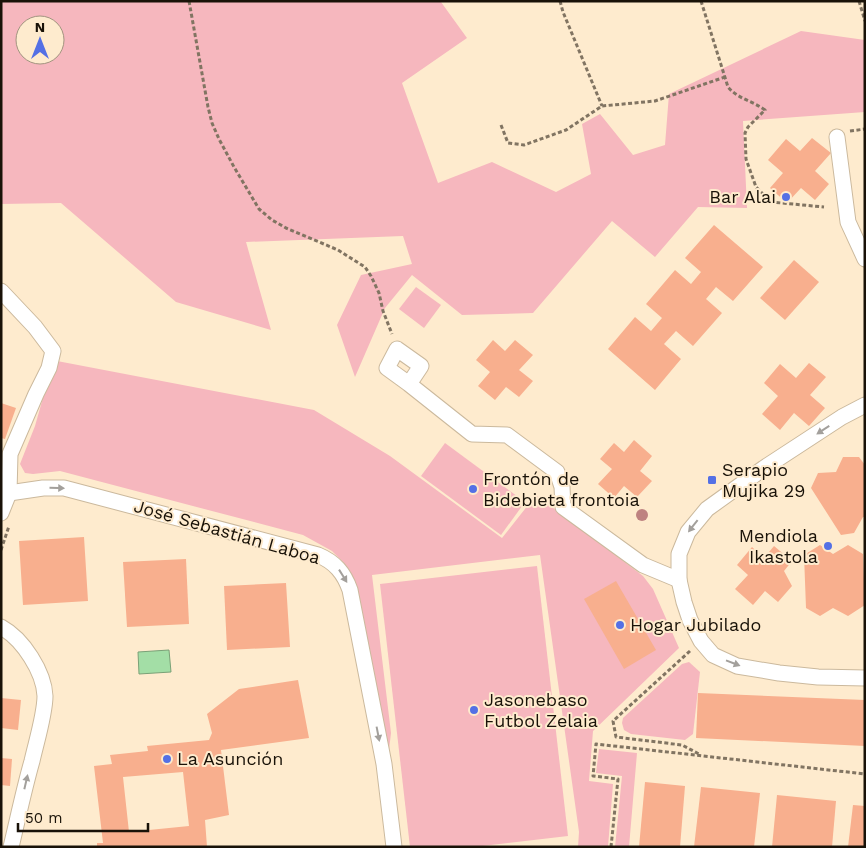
<svg xmlns="http://www.w3.org/2000/svg" width="866" height="848" font-family="'Work Sans',sans-serif">
<style>
.green{fill:#f6b7be;fill-rule:evenodd}
.water{fill:#a3dea6;stroke:#7aa177}
.building{fill:#f8af8e;fill-rule:evenodd}
.lines{fill:none;stroke-linecap:round;stroke-linejoin:round}
.minor-casing{stroke:#cbb99d;stroke-width:17}
.path{stroke:#817462;stroke-width:3;stroke-dasharray:4 2.5;stroke-linecap:butt}
.minor{stroke:#fff;stroke-width:15}
.tree{fill:#be8280}
.oneway{fill:#a3a09c}
.poi-dot{fill:#5470e5;stroke:#feebce;stroke-width:2}
.labels{text-anchor:middle;stroke-width:4;stroke-linejoin:round;paint-order:stroke}
.poi-label{font-size:18px;fill:#191208;stroke:#feebce;text-anchor:start}
.street-label{font-size:18px;fill:#191208;stroke:#feebce}
</style>
<rect width="100%" height="100%" fill="#feebce"/>
<!-- green -->
<g class="green">
<path d="M 1,1 L 442,1 L 441,2 L 467,38 L 402,83 L 438,183 L 492,162 L 556,192 L 591,174 L 582,124 L 600,114 L 633,155 L 665,145 L 669,94 L 801,31 L 865,40 L 865,112 L 743,121 L 747,208 L 698,207 L 655,257 L 612,221 L 533,313 L 462,315 L 412,275 L 385,308 L 355,377 L 337,325 L 361,275 L 412,264 L 403,236 L 246,242 L 271,330 L 176,302 L 61,203 L 1,204 ZM 25,25 L 55,25 L 55,55 L 25,55 Z"/>
<polygon points="416,287 441,305 424,328 399,309"/>
<polygon points="57,361 314,410 390,456 502,538 536,495 643,576 653,589 679,648 593,731 589,781 613,784 608,847 578,847 579,832 540,555 372,575 391,733 389,750 358,602 344,563 332,551 303,535 60,471 33,474 25,473 20,464 35,426 48,380"/>
<polygon points="445,443 525,502 501,535 421,476"/>
<polygon points="537,566 568,836 474,847 410,847 380,584"/>
<polygon points="689,662 700,672 693,734 685,740 631,734 624,730 622,723 623,718 682,664"/>
<polygon points="599,749 637,753 629,847 615,847 622,776 596,773"/>
</g>
<!-- water -->
<polygon class="water" points="169,650 171,672 139,674 138,652"/>
<!-- building -->
<g class="building">
<polygon points="812,138 831,153 815,171 829,184 815,200 801,188 787,203 770,188 783,173 768,160 786,139 800,151"/>
<polygon points="714,225 763,267 733,301 716,287 706,299 722,313 693,346 676,331 664,344 681,359 655,390 608,349 635,317 651,331 662,318 646,304 675,270 691,284 701,272 685,258"/>
<polygon points="794,260 819,282 785,320 760,298"/>
<polygon points="493,340 505,351 515,340 533,355 519,370 533,381 519,397 506,387 495,400 478,386 490,372 476,360"/>
<polygon points="809,363 826,377 810,395 825,408 809,426 794,413 780,430 762,414 778,396 764,383 780,364 796,378"/>
<polygon points="1,403 16,408 5,439 1,438"/>
<polygon points="634,440 652,456 640,471 652,481 637,497 624,486 614,498 598,484 612,469 600,459 614,443 624,452"/>
<polygon points="843,457 859,457 865,465 865,517 863,517 854,533 841,535 811,488 818,473 836,472"/>
<polygon points="84,537 88,601 23,605 19,541"/>
<polygon points="820,545 833,554 848,545 863,554 865,605 848,616 833,608 820,616 806,608 804,555"/>
<polygon points="774,546 792,561 784,571 792,586 778,602 765,591 753,605 735,589 748,575 737,565 752,547 764,558"/>
<polygon points="186,559 189,624 127,627 123,562"/>
<polygon points="616,581 656,650 624,669 584,599"/>
<polygon points="286,583 290,647 227,650 224,586"/>
<path d="M 298,680 L 309,738 L 221,750 L 229,815 L 205,820 L 207,847 L 97,847 L 97,843 L 103,843 L 94,766 L 112,764 L 110,755 L 148,751 L 147,746 L 209,740 L 212,733 L 207,714 L 239,689 ZM 183,772 L 189,826 L 129,832 L 123,777 Z"/>
<polygon points="698,693 865,700 865,746 696,738"/>
<polygon points="1,698 21,700 18,730 1,728"/>
<polygon points="1,758 12,759 10,786 1,785"/>
<polygon points="645,782 685,786 680,847 639,847"/>
<polygon points="701,787 760,793 754,847 694,847"/>
<polygon points="777,795 836,801 832,847 772,847"/>
<polygon points="853,805 865,806 865,847 848,847"/>
</g>
<g class="lines">
<!-- minor casing -->
<g class="minor-casing">
<g id="minor">
<polyline points="837,137 848,222 865,259"/>
<polyline points="1,291 35,327 53,351 49,368 36,394 10,454 9,493 1,513"/>
<polyline points="409,384 387,368 397,349 421,366 409,384 472,434 507,435 557,472 562,487 563,507 643,565 679,580"/>
<polyline points="865,405 842,417 764,468 707,509 688,532 679,554 679,580 684,602 690,620 701,641 713,655 737,666 779,673 818,677 865,678"/>
<path d="M 9,493 L 43,488 L 64,488 L 318,555 C 335,562 344,573 350,590 L 384,764 L 394,847"/>
<path d="M 1,627 C 23,639 44,672 45,696 C 45,714 36,743 32,761 C 24,789 18,818 11,847"/>
</g>
</g>
<!-- path -->
<g class="path">
<polyline points="189,1 208,107 212,123 219,139 234,167 259,209 272,220 286,228 338,250 365,267 371,276 379,293 383,311 392,334"/>
<polyline points="560,1 563,12 602,106"/>
<path d="M 701,1 L 728,87 C 738,99 753,101 765,110 L 748,127 L 745,133 L 746,159 L 756,187 L 771,202 L 824,207"/>
<polyline points="859,1 865,21"/>
<polyline points="501,125 508,143 524,145 566,130 602,106 655,101 725,77"/>
<polyline points="850,131 865,129"/>
<polyline points="1,550 9,526"/>
<polyline points="690,651 613,721 616,737 682,745 699,754"/>
<polyline points="611,847 618,779 593,776 596,744 865,774"/>
</g>
<!-- minor -->
<use href="#minor" class="minor"/>
</g>
<!-- trees -->
<circle class="tree" cx="642" cy="515" r="6"/>
<!-- one-way arrows -->
<defs><path id="oneway-solid" d="M-6-.8H1V-3.2L6.5 0L1 3.2V.8H-6Z" transform="scale(1.25)"/></defs>
<g class="oneway">
<use href="#oneway-solid" transform="translate(823 430) rotate(147)"/>
<use href="#oneway-solid" transform="translate(57 488) rotate(1)"/>
<use href="#oneway-solid" transform="translate(693 526) rotate(128)"/>
<use href="#oneway-solid" transform="translate(343 576) rotate(58)"/>
<use href="#oneway-solid" transform="translate(733 663) rotate(21)"/>
<use href="#oneway-solid" transform="translate(378 734) rotate(79)"/>
<use href="#oneway-solid" transform="translate(26 782) rotate(-77)"/>
</g>
<!-- markers -->
<g class="poi-dot">
<circle cx="786" cy="197" r="5"/>
<rect x="707" y="475" width="10" height="10" rx="2.5"/>
<circle cx="473" cy="489" r="5"/>
<circle cx="828" cy="546" r="5"/>
<circle cx="620" cy="625" r="5"/>
<circle cx="474" cy="710" r="5"/>
<circle cx="167" cy="759" r="5"/>
</g>
<g class="labels">
<!-- poi labels -->
<g class="poi-label">
<text x="776" y="203" text-anchor="end">Bar Alai</text>
<text x="722" y="476">Serapio<tspan x="722" dy="21">Mujika 29</tspan></text>
<text x="483" y="485">Frontón de<tspan x="483" dy="21">Bidebieta frontoia</tspan></text>
<text x="818" y="542" text-anchor="end">Mendiola<tspan x="818" dy="21">Ikastola</tspan></text>
<text x="630" y="631">Hogar Jubilado</text>
<text x="484" y="706">Jasonebaso<tspan x="484" dy="21">Futbol Zelaia</tspan></text>
<text x="177" y="765">La Asunción</text>
</g>
<!-- street labels -->
<g class="street-label">
<text transform="translate(227 532) rotate(16)" y="6">José Sebastián Laboa</text>
</g>
</g>
<!-- border -->
<rect width="866" height="848" fill="none" stroke="#191208" stroke-width="5"/>
<!-- north arrow -->
<g transform="translate(40 40)"><circle r="24" fill="#feebce" stroke="#a2947f"/>
<path d="M0-4L9 19L0 12L-9 19Z" fill="#5470e5"/>
<text y="-8" font-size="14" font-weight="bold" text-anchor="middle" fill="#191208">N</text>
</g>
<!-- scale -->
<path d="M18 823v8h130v-8" fill="none" stroke="#191208" stroke-width="2.5"/>
<text x="25" y="823" font-size="15" fill="#191208" stroke="#feebce" stroke-width="4" paint-order="stroke">50 m</text>
</svg>
